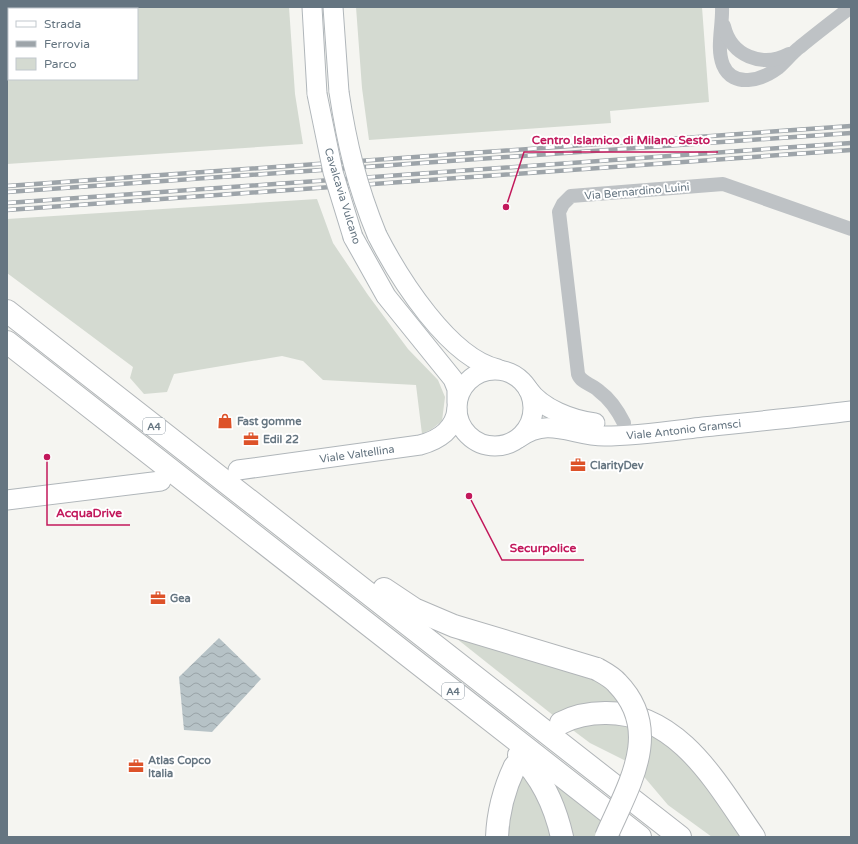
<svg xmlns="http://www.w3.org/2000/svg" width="858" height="844" font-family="'Varela Round',sans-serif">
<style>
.green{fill:#d4dad1;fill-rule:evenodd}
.water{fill:url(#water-waves)}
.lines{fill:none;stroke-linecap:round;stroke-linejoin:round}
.secondary-casing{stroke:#b0b6ba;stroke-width:21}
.highway-casing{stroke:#b1b5b8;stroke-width:24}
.street{stroke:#bec2c5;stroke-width:14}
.secondary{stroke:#fff;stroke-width:19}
.highway{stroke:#fff;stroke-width:22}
.rail-casing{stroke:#9da4a9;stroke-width:4.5}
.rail{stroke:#fff;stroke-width:3;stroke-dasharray:9;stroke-linecap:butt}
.secondary-bridge-casing{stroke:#b0b6ba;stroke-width:21;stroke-linecap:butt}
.highway-bridge-casing{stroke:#b1b5b8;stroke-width:24;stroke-linecap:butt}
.secondary-bridge{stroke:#fff;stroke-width:19}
.highway-bridge{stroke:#fff;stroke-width:22}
.labels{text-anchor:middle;stroke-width:4;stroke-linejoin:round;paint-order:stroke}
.shield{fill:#fff;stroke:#939ea7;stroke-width:1}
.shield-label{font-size:10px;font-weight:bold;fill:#657581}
.street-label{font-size:11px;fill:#657581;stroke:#fff}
.poi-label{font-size:11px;font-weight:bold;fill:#657581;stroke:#fff;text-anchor:start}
.leader{fill:none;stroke:#c2185b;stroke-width:1.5}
.callout-dot{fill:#c2185b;stroke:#fff;stroke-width:1.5}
.callout-label{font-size:12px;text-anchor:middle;font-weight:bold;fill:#c2185b;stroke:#fff;stroke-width:4;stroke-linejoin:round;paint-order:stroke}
</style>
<defs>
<pattern id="water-waves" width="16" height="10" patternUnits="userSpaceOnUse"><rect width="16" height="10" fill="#b6c2c6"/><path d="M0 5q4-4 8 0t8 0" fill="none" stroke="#98a2a6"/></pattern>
</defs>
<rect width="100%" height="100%" fill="#f5f5f1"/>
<!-- green -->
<g class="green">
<path d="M 7,7 L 289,7 L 295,94 L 303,144 L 7,164 ZM 9,9 L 137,9 L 137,79 L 9,79 Z"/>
<polygon points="356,7 702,7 709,102 610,111 611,123 369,140 362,88"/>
<polygon points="317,199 333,243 368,295 408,349 438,380 445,397 442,421 432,429 422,434 416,385 323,380 303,361 282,356 174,374 167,392 144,394 130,378 133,367 7,273 7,219"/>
<polygon points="442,627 592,673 627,707 554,716"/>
<polygon points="582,723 630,723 685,754 746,837 712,837 668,805 640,772 626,761 590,743 570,728"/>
<polygon points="522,769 545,804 552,837 504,837"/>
<polygon points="549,776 627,837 567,837"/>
</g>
<!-- water -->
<polygon class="water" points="219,638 261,679 212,732 184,730 179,677"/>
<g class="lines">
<!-- secondary casing -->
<g class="secondary-casing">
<g id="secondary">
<polyline points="312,7 317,94"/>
<polyline points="333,7 339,92"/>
<path d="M 377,235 C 399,278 449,358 498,369"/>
<polyline points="353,237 386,296 453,379 457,389 457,402"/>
<circle cx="495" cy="408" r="38"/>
<path d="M 528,389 C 542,409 572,420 595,423"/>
<path id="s1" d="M 519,438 C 548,416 573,436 604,436 C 637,436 670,431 703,427 C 752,422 802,417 851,411"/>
<path id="s2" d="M 238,470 L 420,445 C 439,440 455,429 457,409"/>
<polyline points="7,500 161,481"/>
</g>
</g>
<!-- highway casing -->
<g class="highway-casing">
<g id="highway">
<polyline points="7,311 680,837"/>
<polyline points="7,342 640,837"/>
<polyline points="384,589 414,609 454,626 597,669"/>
<path d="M 561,723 C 576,715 589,713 605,713 C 679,712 717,784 754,837"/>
<path d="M 519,755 C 542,777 555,806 562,837"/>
<path d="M 497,837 C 498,812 504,789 515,766"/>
</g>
</g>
<!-- street -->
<g class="street">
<path d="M 722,7 C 723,25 716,48 723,65 C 733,89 762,80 778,68 C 786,61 792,53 800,47 C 817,33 834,20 851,7"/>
<path d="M 724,26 C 731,56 762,68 789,54"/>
<path d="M 624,423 C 618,411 610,399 599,391 C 592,384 581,383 578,374 L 559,212 L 563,204 L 571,196 L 723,184 L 851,229"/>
</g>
<!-- secondary -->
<use href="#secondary" class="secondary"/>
<!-- highway -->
<use href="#highway" class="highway"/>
<!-- rail casing -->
<g class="rail-casing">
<g id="rail">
<polyline points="7,186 851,126"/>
<polyline points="7,192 851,133"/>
<polyline points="7,203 851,143"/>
<polyline points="7,210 851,150"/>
</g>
</g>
<!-- rail -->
<use href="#rail" class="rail"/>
<!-- secondary-bridge casing -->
<g class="secondary-bridge-casing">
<g id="secondary-bridge">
<path d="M 339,92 C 347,145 357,186 377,235"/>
<polyline points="317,94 333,172 353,237"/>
</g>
</g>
<!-- highway-bridge casing -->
<g class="highway-bridge-casing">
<path id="highway-bridge" d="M 597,669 C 604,673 612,677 617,683 C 664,731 628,786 606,837"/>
</g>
<!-- secondary-bridge -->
<use href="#secondary-bridge" class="secondary-bridge"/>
<!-- highway-bridge -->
<use href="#highway-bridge" class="highway-bridge"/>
</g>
<!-- icons -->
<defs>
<g id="shop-bare" transform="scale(1.2)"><path d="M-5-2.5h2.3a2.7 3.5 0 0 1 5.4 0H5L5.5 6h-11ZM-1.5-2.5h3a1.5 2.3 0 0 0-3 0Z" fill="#dd5229" stroke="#fff" stroke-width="2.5" paint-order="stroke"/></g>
<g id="office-bare" transform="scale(1.2)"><path d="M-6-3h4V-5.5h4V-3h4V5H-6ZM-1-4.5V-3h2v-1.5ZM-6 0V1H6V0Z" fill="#dd5229" stroke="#fff" stroke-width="2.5" paint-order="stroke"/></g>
</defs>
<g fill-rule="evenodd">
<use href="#shop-bare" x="225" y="421"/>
<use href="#office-bare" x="251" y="439"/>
<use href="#office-bare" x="578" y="465"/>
<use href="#office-bare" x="158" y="598"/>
<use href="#office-bare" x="136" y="766"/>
</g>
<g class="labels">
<!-- shield labels -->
<g class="shield">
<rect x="143" y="418" width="22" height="16" rx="3"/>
<rect x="442" y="683" width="22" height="16" rx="3"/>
</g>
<g class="shield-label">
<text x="154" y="430">A4</text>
<text x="453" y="695">A4</text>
</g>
<!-- street labels -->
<g class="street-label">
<text transform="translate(637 191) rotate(-5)" y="4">Via Bernardino Luini</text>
<text transform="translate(343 196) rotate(73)" y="4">Cavalcavia Vulcano</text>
<text dy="4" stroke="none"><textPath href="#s1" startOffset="168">Viale Antonio Gramsci</textPath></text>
<text dy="4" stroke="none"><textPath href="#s2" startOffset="120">Viale Valtellina</textPath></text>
</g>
<!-- poi labels -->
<g class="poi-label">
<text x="237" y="425">Fast gomme</text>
<text x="263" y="443">Edil 22</text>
<text x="590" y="469">ClarityDev</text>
<text x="170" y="602">Gea</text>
<text x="148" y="764">Atlas Copco<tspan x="148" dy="13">Italia</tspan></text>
</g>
</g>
<!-- callouts -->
<path class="leader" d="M506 207L524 152H718M47 457L47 525H130M469 496L502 560H584"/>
<g class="callout-dot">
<circle cx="506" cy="207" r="4"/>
<circle cx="47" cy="457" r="4"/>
<circle cx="469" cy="496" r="4"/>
</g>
<g class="callout-label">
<text x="621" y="144">Centro Islamico di Milano Sesto</text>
<text x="89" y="517">AcquaDrive</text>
<text x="543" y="552">Securpolice</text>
</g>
<!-- border -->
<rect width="858" height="844" fill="none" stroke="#657581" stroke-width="16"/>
<!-- legend -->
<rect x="8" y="8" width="130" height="72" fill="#ffffff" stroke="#c1c8cd"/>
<rect x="16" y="21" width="20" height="6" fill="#ffffff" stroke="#c1c8cd"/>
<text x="44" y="28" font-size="12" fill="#657581">Strada</text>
<rect x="16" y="41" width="20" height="6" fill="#9da4a9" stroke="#c1c8cd"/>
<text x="44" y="48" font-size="12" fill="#657581">Ferrovia</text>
<rect x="16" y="58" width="20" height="12" fill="#d4dad1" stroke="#c1c8cd"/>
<text x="44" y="68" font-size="12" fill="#657581">Parco</text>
</svg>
